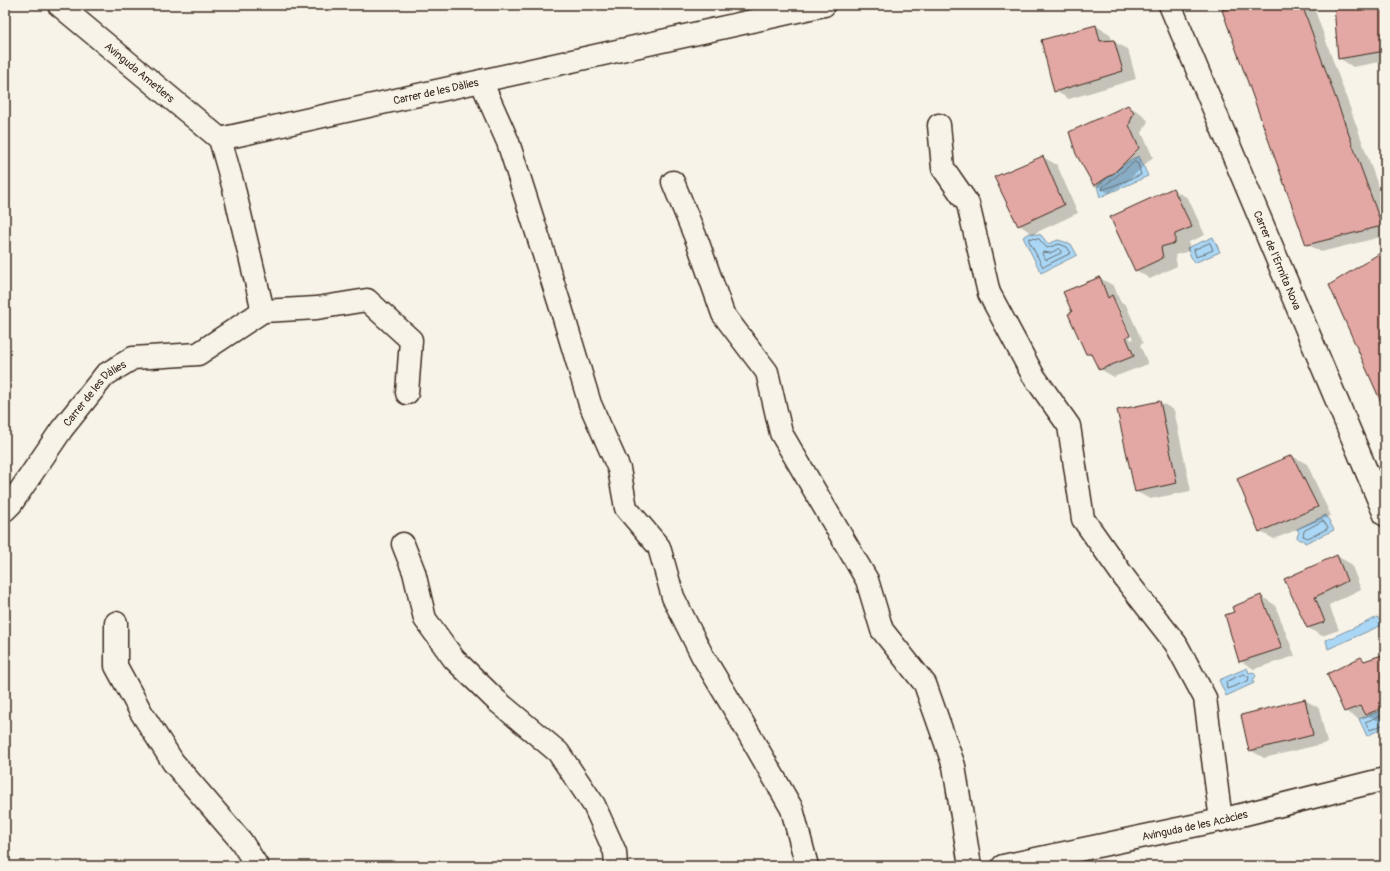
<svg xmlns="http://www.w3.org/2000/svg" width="1390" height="871" font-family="Pangolin,sans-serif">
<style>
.water{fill:#aad7f6;stroke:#7e92a0}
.shadow{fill:#0003;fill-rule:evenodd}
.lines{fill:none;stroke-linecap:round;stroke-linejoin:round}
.shore{stroke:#676f74;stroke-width:1}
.building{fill:#e3a8a4;stroke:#3b2a1e}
.minor-casing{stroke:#3b2a1e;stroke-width:25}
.minor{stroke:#f7f3e8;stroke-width:22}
.labels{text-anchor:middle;stroke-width:3.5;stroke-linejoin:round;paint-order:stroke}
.street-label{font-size:11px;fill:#3b2a1e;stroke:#f7f3e8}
</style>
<rect width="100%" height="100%" fill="#f7f3e8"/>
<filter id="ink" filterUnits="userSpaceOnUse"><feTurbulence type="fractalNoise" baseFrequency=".025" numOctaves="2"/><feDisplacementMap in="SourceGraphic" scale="8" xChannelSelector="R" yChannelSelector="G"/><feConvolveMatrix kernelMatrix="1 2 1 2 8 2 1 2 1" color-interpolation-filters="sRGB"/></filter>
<g filter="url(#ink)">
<!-- water -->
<g class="water">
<polygon points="1139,156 1148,176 1100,197 1097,186 1130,160"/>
<polygon points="1030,233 1041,235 1048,244 1058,240 1071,244 1077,255 1041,273 1023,237"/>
<polygon points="1213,237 1220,252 1194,263 1187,248"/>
<polygon points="1326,515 1334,530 1305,543 1303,540 1299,540 1297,537 1299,532 1297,529"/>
<polygon points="1378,617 1382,625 1328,649 1326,640"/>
<polygon points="1247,668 1249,673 1253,672 1256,676 1253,680 1254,683 1226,696 1219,680"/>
<polygon points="1385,709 1385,727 1367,736 1359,719"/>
</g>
<!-- shadow -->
<g class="shadow">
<polygon points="1240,5 1313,5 1385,205 1385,236 1321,252 1307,244"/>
<polygon points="1335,5 1385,5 1385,61 1353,67 1339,58"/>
<polygon points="1096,26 1110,34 1112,41 1128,49 1136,79 1069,99 1055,91"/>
<polygon points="1128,106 1142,114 1148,121 1142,133 1153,157 1128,181 1109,193 1095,185"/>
<polygon points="1043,157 1057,165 1078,213 1033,234 1019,225"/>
<polygon points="1173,190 1188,198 1205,235 1189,242 1189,251 1175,255 1177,266 1150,279 1136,270"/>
<path d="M 1100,278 L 1114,286 L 1120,301 L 1126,305 L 1143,343 L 1140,345 L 1148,364 L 1114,377 L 1100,369 L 1094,357 L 1086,353 L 1073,312 ZM 1113,301 L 1116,301 L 1133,339 L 1131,340 Z"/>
<polygon points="1160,402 1174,410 1191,491 1150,499 1135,491"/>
<polygon points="1292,456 1307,464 1331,516 1274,539 1259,531"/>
<polygon points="1337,556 1351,564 1361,589 1329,605 1339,630 1322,636 1308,628 1285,579"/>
<polygon points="1261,596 1275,605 1295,656 1254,669 1240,661 1236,612"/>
<polygon points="1382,657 1385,658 1385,720 1380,722 1369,716 1359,719 1345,711 1361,658 1366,661"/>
<polygon points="1305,700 1319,708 1327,743 1264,758 1250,750"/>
</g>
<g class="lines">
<!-- shore -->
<g class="shore">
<polygon points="1135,162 1138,164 1141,175 1102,190 1103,187"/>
<polygon points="1030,238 1039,239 1047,248 1059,244 1067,247 1071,253 1043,267 1029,241"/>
<polygon points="1210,243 1213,250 1196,257 1194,250"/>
<polygon points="1059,249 1061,251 1061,253 1046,260 1042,254 1043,252 1050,253"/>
<polygon points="1323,521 1328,527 1327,529 1308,538 1303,536 1304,531"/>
<polygon points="1244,674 1249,677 1248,681 1227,689 1226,682"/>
<polyline points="1385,714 1365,722 1370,730 1385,724"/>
</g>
</g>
<!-- building -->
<g class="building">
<polygon points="1237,5 1302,5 1382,226 1306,245 1222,10"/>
<polygon points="1334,5 1385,5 1385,51 1338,59"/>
<polygon points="1096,25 1100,41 1114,40 1123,71 1054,92 1041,40"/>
<polygon points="1128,105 1134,112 1129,125 1139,148 1114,173 1094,186 1076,154 1069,132"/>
<polygon points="1043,156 1064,205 1018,226 994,177"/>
<polygon points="1173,188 1192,227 1175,234 1175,243 1161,247 1163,258 1135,271 1110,217"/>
<polygon points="1385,250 1385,411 1329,285"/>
<polygon points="1100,277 1108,298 1112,295 1130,335 1126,337 1134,356 1099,370 1091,354 1086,354 1068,314 1072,312 1063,292"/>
<polygon points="1160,401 1177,483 1135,492 1117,410"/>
<polygon points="1292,455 1318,507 1259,532 1237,479"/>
<polygon points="1337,555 1347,581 1315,597 1325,622 1307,628 1284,579"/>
<polygon points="1261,595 1282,648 1239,662 1225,615 1234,612 1232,607"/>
<polygon points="1382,655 1385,662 1385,707 1365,715 1360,706 1344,712 1327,674 1361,657 1364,661"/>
<polygon points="1305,699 1313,735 1249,751 1241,715"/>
</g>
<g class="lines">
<!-- minor casing -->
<g class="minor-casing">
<g id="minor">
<path id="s1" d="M 59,5 L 220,139"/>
<path id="s2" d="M 1170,5 L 1385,515"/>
<polyline points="481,81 508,142 561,308 590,404 619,469 626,508 659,547 673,597 702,655 741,720 792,809 807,866"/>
<polyline points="939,125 943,168 968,204 989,293 1033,375 1069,426 1083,519 1126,580 1176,644 1205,698 1221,820"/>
<path id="s3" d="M 220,139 L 824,5"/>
<polyline points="220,139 234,189 263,311 317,308 367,300 411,340 407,393"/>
<polyline points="673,182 698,243 723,314 767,372 781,433 867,580 882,630 925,684 954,766 970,866"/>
<path id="s4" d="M 5,510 L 11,504 L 62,429 L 105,375 L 133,358 L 198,354 L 263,311"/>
<polyline points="403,544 414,572 425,619 454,659 497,701 558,752 594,805 615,852 616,866"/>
<polyline points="116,623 116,666 141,712 173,762 241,841 257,866"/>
<path id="s5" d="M 1003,866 L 1221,820 L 1385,779"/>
</g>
</g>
<!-- minor -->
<use href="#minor" class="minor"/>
</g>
</g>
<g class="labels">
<!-- street labels -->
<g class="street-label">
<text dy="4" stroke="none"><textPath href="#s1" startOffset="105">Avinguda Ametlers</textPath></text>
<text dy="4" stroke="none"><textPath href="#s3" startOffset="221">Carrer de les Dàlies</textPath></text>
<text dy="4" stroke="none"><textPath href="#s2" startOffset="277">Carrer de l'Ermita Nova</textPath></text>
<text dy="4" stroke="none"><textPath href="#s4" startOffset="148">Carrer de les Dàlies</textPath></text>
<text dy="4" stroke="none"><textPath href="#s5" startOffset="196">Avinguda de les Acàcies</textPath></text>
</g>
</g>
<!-- margin -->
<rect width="1390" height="871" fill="none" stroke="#f7f3e8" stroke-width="20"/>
<rect x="10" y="10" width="1370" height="851" fill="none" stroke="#3b2a1e" stroke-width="1.5" filter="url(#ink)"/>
</svg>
